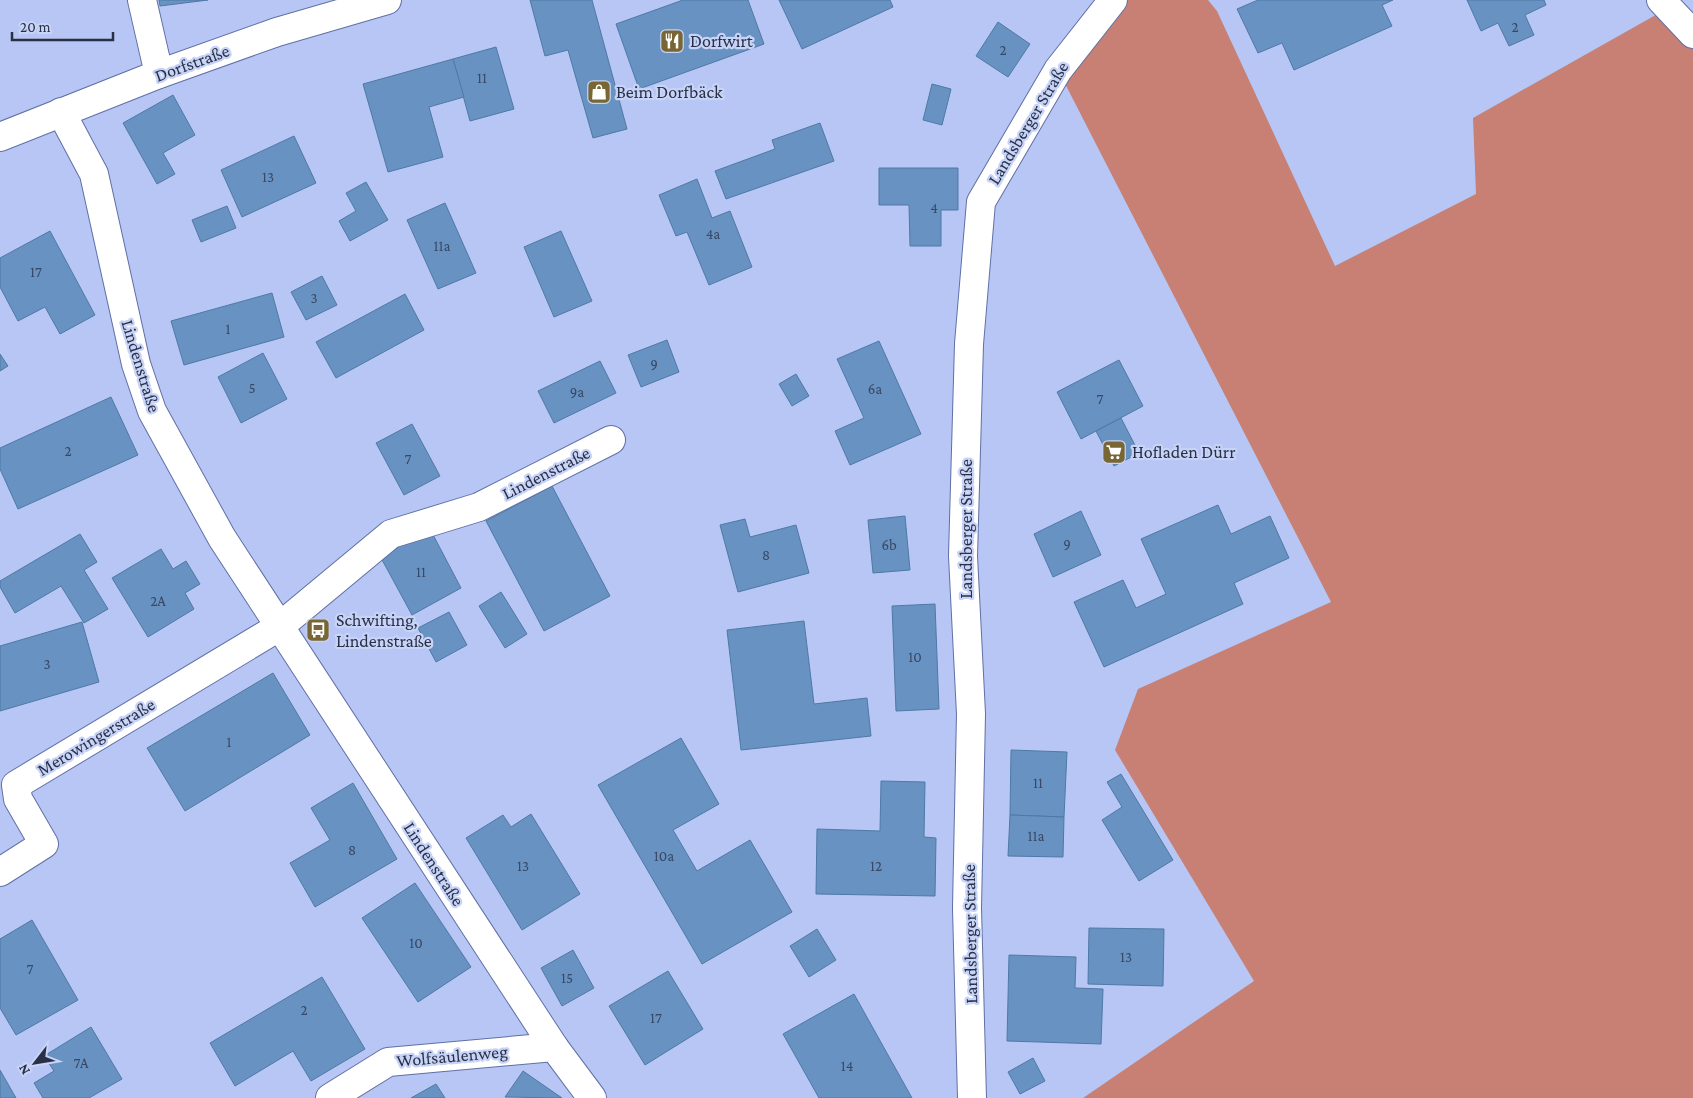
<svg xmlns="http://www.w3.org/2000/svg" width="1693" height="1098" font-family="'Crimson Pro',serif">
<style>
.green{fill:#c78073}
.building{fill:#6792c1;stroke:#4f79a6}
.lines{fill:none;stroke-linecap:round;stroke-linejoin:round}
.street-casing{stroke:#6070a5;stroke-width:30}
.secondary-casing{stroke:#6070a5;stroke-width:30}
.street{stroke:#fff;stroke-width:28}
.secondary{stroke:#fff;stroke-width:28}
.labels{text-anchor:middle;stroke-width:4.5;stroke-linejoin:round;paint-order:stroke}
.number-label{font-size:15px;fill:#384865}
.poi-label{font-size:18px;fill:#293046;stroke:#c7d3f7;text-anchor:start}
.street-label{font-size:18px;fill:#293046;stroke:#c7d3f7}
</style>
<rect width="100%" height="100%" fill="#b7c6f4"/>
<!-- green -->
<polygon class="green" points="1113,0 1208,0 1217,11 1335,266 1476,194 1473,118 1661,12 1693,44 1693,1098 1083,1098 1254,981 1115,750 1138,689 1331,602 1058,70"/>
<!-- building -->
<g class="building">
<polygon points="159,0 208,0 160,6"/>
<polygon points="530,0 592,0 627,129 593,138 568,50 545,56"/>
<polygon points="683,0 748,0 764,44 639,89 616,24"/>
<polygon points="779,0 890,0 893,7 802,49"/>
<polygon points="1258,0 1393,0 1382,5 1392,26 1294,70 1282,43 1258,53 1237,9"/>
<polygon points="1467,0 1544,0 1546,5 1525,15 1534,35 1509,46 1498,23 1481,31"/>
<polygon points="998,22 1030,44 1008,77 976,56"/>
<polygon points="496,47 514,109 470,121 453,59"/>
<polygon points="453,59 464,97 429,107 443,157 388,172 363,84"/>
<polygon points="932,84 951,89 942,125 923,120"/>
<polygon points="173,95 195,135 163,153 175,174 157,184 123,123"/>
<polygon points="820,123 834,161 726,199 715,171 775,149 772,140"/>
<polygon points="294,136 316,183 242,217 221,170"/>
<polygon points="879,168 958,168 958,210 941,210 941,246 910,246 909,205 879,205"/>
<polygon points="697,179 712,218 730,211 752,267 709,285 687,232 676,236 659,195"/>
<polygon points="366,182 388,220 350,241 339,221 356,211 346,193"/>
<polygon points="445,203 476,273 438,289 407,220"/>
<polygon points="227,206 236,228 201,242 192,220"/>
<polygon points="50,231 95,315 60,334 45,307 18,321 0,287 0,258"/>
<polygon points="561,231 592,301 554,317 524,247"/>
<polygon points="322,276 337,305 306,320 291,292"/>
<polygon points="272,293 284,337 184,365 171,321"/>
<polygon points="405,294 424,330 336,378 316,342"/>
<polygon points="667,340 679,372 641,387 628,355"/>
<polygon points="879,341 921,434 850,465 835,431 864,418 837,359"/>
<polygon points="263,353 287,399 241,423 218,377"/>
<polygon points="0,354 8,366 0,371"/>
<polygon points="1119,360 1143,406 1081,439 1057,392"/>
<polygon points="600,361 616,393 554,423 538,391"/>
<polygon points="796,374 809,396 792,406 779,384"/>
<polygon points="111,397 138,455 18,509 0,469 0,448"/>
<polygon points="1121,418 1139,453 1114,466 1096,431"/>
<polygon points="412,424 440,476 404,495 376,443"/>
<polygon points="552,486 610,596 544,631 486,521"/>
<polygon points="1218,505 1231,534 1270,516 1289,558 1234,583 1243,604 1104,667 1074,602 1123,580 1136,608 1166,594 1141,539"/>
<polygon points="1081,511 1101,555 1053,577 1034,534"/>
<polygon points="905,516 910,570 873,573 868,520"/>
<polygon points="745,519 750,537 796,525 809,573 738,592 720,525"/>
<polygon points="430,529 461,588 412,615 380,556"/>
<polygon points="80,534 97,562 84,570 108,609 84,623 61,586 15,613 0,587 0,581"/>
<polygon points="161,549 173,569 186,561 200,584 185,593 194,609 148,637 112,578"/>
<polygon points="501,592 527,634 505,648 479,606"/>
<polygon points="935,604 939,709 896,711 892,606"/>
<polygon points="449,612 467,645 436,662 418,628"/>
<polygon points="804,621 814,704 867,698 871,736 741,750 727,630"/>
<polygon points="82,622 99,682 0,711 0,646"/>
<polygon points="273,673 310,735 185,811 147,748"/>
<polygon points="681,738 719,804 673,830 697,871 750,840 792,912 702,964 598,785"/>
<polygon points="1011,750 1067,752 1064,817 1010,815"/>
<polygon points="1121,774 1173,860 1139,881 1102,820 1122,807 1107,782"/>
<polygon points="881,781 925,782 924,837 936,838 935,896 816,894 817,829 880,831"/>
<polygon points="353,783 397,859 315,907 290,863 330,840 311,808"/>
<polygon points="531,814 580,894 522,930 466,838 503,815 511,827"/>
<polygon points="1010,815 1064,817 1063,857 1008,856"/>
<polygon points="415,883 471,967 418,1002 362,918"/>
<polygon points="32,920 78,1000 16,1035 0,1008 0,939"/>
<polygon points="1089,928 1164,929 1163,986 1088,984"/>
<polygon points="817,929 836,960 809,977 790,946"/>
<polygon points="573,950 594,988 562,1006 541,968"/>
<polygon points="1009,955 1076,957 1075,988 1103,989 1101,1044 1007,1041"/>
<polygon points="668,971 703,1029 645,1065 609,1006"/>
<polygon points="322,977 365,1049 311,1081 293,1051 235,1086 210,1043"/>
<polygon points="854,994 912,1098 819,1098 783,1034"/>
<polygon points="91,1027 122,1079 89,1098 43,1098 34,1083 54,1071 44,1056"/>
<polygon points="1033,1058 1045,1081 1020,1094 1008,1072"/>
<polygon points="0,1070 16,1098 0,1098"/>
<polygon points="523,1071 562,1098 505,1097"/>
<polygon points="436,1084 445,1098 411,1098"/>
</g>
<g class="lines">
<!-- street casing -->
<g class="street-casing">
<g id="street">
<polyline points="142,0 159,74"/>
<polyline points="1661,0 1693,34"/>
<polyline points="61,112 94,174 136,364 152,411 222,538 554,1047 592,1098"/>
<polyline points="0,137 159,74 277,32 387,0"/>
<polyline points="0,872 44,844 18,799 16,785 279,627 391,534 479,507 611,440"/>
<polyline points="330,1098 388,1062 554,1047"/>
</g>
</g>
<!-- secondary casing -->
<g class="secondary-casing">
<polyline id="secondary" points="972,1098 967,908 971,714 963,556 969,344 981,202 1058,70 1113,0"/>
</g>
<!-- street -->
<use href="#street" class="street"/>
<!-- secondary -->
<use href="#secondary" class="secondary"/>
</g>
<!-- icons -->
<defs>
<g id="restaurant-square" transform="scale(1.25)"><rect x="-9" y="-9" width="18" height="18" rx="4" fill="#786634" stroke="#c7d3f7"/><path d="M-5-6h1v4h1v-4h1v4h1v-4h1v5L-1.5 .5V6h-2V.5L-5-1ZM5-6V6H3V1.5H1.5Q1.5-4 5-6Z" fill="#fff"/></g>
<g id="shop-square" transform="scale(1.25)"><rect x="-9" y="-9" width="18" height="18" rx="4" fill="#786634" stroke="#c7d3f7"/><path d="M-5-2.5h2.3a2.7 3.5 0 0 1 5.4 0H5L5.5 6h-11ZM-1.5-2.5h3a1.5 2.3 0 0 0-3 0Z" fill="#fff"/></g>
<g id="supermarket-square" transform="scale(1.25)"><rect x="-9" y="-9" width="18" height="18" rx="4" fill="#786634" stroke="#c7d3f7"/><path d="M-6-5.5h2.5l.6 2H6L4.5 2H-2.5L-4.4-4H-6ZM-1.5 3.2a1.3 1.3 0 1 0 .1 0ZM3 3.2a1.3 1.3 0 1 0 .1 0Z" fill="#fff"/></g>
<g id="bus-square" transform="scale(1.25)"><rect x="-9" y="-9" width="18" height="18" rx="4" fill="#786634" stroke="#c7d3f7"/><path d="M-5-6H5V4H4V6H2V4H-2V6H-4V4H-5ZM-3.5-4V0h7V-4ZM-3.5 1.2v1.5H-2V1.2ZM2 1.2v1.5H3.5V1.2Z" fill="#fff"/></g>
</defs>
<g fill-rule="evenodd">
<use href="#restaurant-square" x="672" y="41"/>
<use href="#shop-square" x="599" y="92"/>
<use href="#supermarket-square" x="1114" y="452"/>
<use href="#bus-square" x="318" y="630"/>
</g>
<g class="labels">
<!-- number labels -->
<g class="number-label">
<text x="1515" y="32">2</text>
<text x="1003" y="55">2</text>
<text x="482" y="83">11</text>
<text x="268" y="182">13</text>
<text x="934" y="213">4</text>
<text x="713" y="239">4a</text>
<text x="442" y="251">11a</text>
<text x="36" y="277">17</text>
<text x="314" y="303">3</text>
<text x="228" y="334">1</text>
<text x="654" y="369">9</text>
<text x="252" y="393">5</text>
<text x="875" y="394">6a</text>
<text x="577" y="397">9a</text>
<text x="1100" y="404">7</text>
<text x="68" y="456">2</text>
<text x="408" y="464">7</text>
<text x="1067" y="549">9</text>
<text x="889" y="550">6b</text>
<text x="766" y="560">8</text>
<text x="421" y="577">11</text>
<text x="158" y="606">2A</text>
<text x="915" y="662">10</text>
<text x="47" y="669">3</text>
<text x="229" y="747">1</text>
<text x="1038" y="788">11</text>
<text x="1036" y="841">11a</text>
<text x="352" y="855">8</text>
<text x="664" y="861">10a</text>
<text x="523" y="871">13</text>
<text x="876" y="871">12</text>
<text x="416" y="948">10</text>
<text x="1126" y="962">13</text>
<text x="30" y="974">7</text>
<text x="567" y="983">15</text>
<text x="304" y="1015">2</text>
<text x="656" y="1023">17</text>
<text x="81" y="1068">7A</text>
<text x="847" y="1071">14</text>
</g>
<!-- poi labels -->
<g class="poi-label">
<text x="690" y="47">Dorfwirt</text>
<text x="616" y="98">Beim Dorfbäck</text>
<text x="1132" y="458">Hofladen Dürr</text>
<text x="336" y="626">Schwifting,<tspan x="336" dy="21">Lindenstraße</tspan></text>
</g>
<!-- street labels -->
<g class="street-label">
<text transform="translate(192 63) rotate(-20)" y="6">Dorfstraße</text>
<text transform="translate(1028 123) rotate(-59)" y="6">Landsberger Straße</text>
<text transform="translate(141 366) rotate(73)" y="6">Lindenstraße</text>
<text transform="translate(546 473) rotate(-27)" y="6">Lindenstraße</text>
<text transform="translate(966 529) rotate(-90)" y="6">Landsberger Straße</text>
<text transform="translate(96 737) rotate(-31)" y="6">Merowingerstraße</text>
<text transform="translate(434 864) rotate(57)" y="6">Lindenstraße</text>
<text transform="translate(970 934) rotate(-91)" y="6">Landsberger Straße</text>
<text transform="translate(452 1056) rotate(-5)" y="6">Wolfsäulenweg</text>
</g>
</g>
<!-- north arrow -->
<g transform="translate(35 1063) rotate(239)" stroke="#c7d3f7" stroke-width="4" paint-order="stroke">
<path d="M0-4L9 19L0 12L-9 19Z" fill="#293046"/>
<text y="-8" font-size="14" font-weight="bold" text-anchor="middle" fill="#293046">N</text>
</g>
<!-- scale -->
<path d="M12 32v8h101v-8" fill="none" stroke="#293046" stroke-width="2.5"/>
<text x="20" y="32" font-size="15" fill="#293046" stroke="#c7d3f7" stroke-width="4" paint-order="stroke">20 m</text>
</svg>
